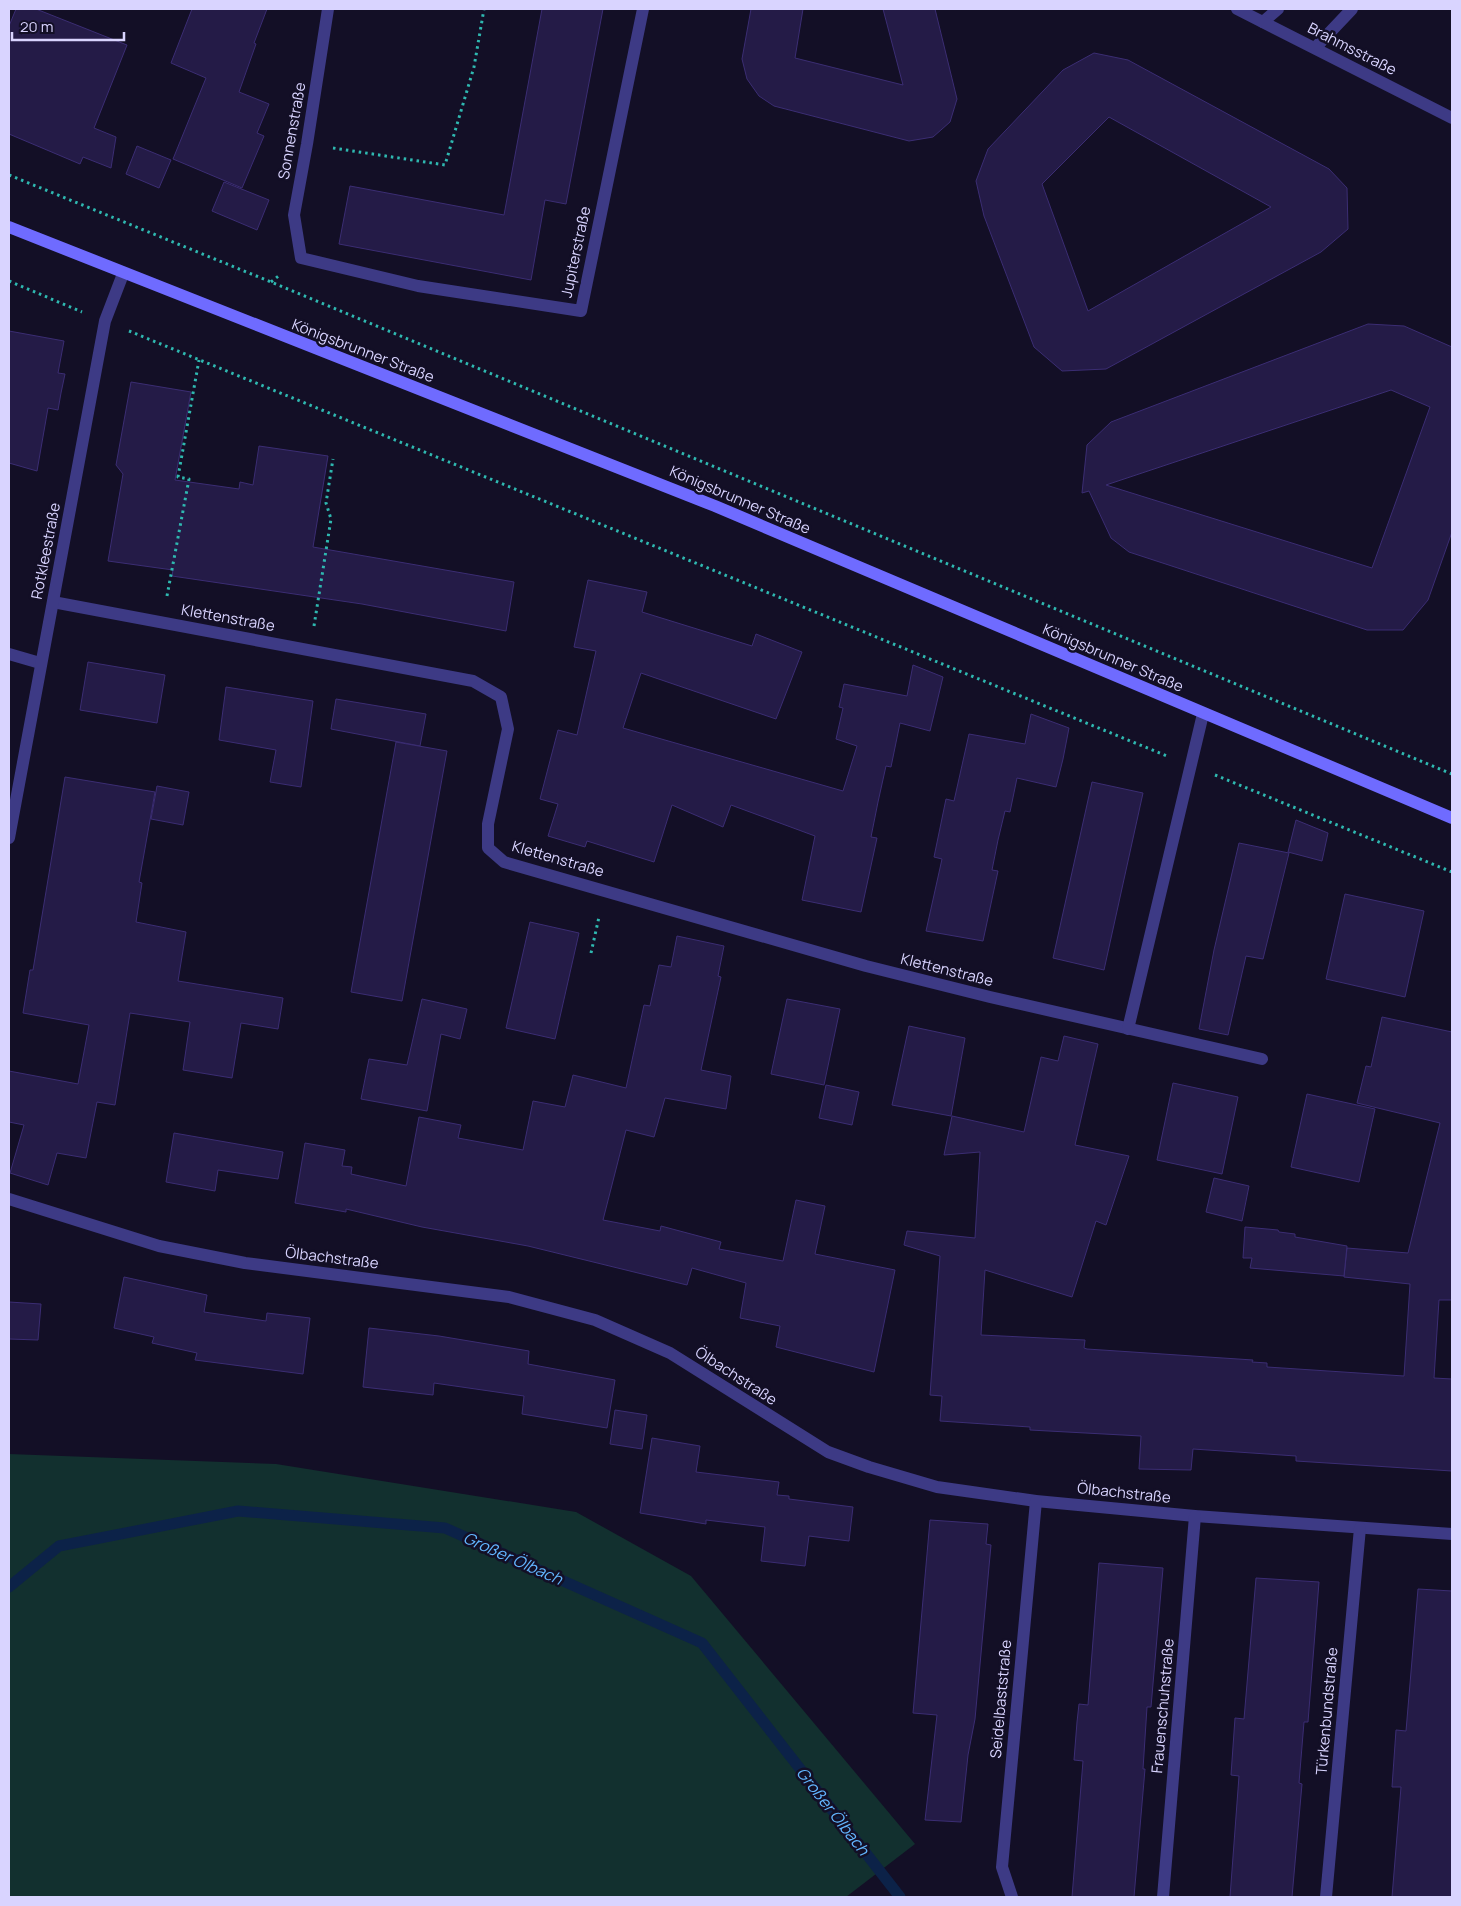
<svg xmlns="http://www.w3.org/2000/svg" width="1461" height="1906" font-family="Manrope,sans-serif">
<style>
.green{fill:#12302f}
.lines{fill:none;stroke-linecap:round;stroke-linejoin:round}
.stream{stroke:#0c2248;stroke-width:11}
.building{fill:#241b47;stroke:#3b2d73;fill-rule:evenodd}
.path{stroke:#2fb8b0;stroke-width:3;stroke-dasharray:2.5 4;stroke-linecap:butt}
.lane{stroke:#3d3a85;stroke-width:12}
.street{stroke:#3d3a85;stroke-width:12}
.secondary{stroke:#6f6bff;stroke-width:12}
.labels{text-anchor:middle;stroke-width:5;stroke-linejoin:round;paint-order:stroke}
.street-label{font-size:15px;fill:#d9d4ff;stroke:#130f26}
.water-label{font-size:16px;font-style:italic;fill:#62b6ff;stroke:#130f26}
</style>
<rect width="100%" height="100%" fill="#130f26"/>
<!-- green -->
<polygon class="green" points="9,1454 276,1464 576,1512 691,1576 915,1844 846,1897 9,1897"/>
<g class="lines">
<!-- stream -->
<polyline class="stream" points="9,1587 59,1546 238,1511 445,1528 702,1643 900,1897"/>
</g>
<!-- building -->
<g class="building">
<polygon points="16,9 36,9 127,45 94,128 116,137 111,168 83,157 80,164 9,134 9,26"/>
<polygon points="192,9 267,9 254,43 256,44 239,92 269,104 257,133 264,136 242,188 173,159 206,78 171,63"/>
<polygon points="542,9 603,9 566,204 545,200 531,280 339,244 350,186 504,215"/>
<polygon points="751,9 803,9 795,58 903,85 883,9 935,9 957,99 950,122 933,137 909,141 774,106 759,96 747,79 742,59"/>
<path d="M 1094,53 L 1128,60 L 1329,169 L 1347,188 L 1348,229 L 1321,252 L 1106,369 L 1062,371 L 1034,347 L 984,216 L 976,181 L 988,149 L 1063,70 ZM 1109,117 L 1271,207 L 1088,311 L 1042,184 Z"/>
<polygon points="137,146 171,160 159,188 126,174"/>
<polygon points="224,182 269,200 257,230 212,211"/>
<path d="M 1368,324 L 1404,326 L 1452,347 L 1452,532 L 1428,600 L 1403,630 L 1367,630 L 1129,552 L 1111,538 L 1089,491 L 1082,493 L 1087,445 L 1111,422 ZM 1391,390 L 1430,407 L 1372,568 L 1106,485 Z"/>
<polygon points="9,331 64,341 58,373 65,374 61,393 58,410 48,408 37,471 9,463"/>
<polygon points="131,382 191,392 175,480 239,489 240,482 253,485 259,446 328,456 313,547 514,582 506,631 362,604 172,576 173,570 108,561 123,474 116,465"/>
<polygon points="588,580 647,592 642,612 752,646 756,634 802,652 776,719 641,673 623,728 843,791 857,746 836,739 843,708 839,707 844,684 907,696 913,665 943,677 930,731 900,723 891,767 886,766 878,802 871,837 877,838 861,912 802,900 815,836 731,805 723,827 672,805 654,862 587,841 585,847 548,836 558,804 540,799 558,730 577,735 596,651 574,647"/>
<polygon points="88,662 165,675 157,723 80,710"/>
<polygon points="226,687 313,701 301,787 270,782 276,750 219,740"/>
<polygon points="336,699 426,714 420,746 331,729"/>
<polygon points="1031,714 1069,728 1063,759 1056,787 1017,778 1010,812 1005,811 998,840 992,870 998,871 983,941 926,931 942,859 934,857 946,799 954,801 969,734 1025,744"/>
<polygon points="396,742 447,751 402,1001 351,992"/>
<polygon points="65,777 155,792 139,882 142,883 136,922 186,932 178,981 283,998 278,1029 241,1023 232,1078 183,1070 190,1022 130,1013 115,1105 97,1102 86,1158 57,1153 48,1185 10,1173 24,1125 9,1122 9,1071 78,1084 89,1025 23,1013 30,970 33,970"/>
<polygon points="1092,782 1143,793 1104,970 1053,958"/>
<polygon points="157,786 189,792 183,825 151,819"/>
<polygon points="1296,820 1328,833 1322,861 1288,852"/>
<polygon points="1239,843 1289,853 1263,959 1246,956 1228,1035 1199,1029 1214,950"/>
<polygon points="1345,894 1424,911 1405,997 1326,979"/>
<polygon points="530,922 579,933 555,1039 506,1028"/>
<polygon points="677,936 724,946 718,976 721,977 701,1070 731,1076 726,1109 665,1098 654,1137 626,1130 603,1220 660,1231 661,1226 721,1242 719,1249 783,1261 796,1200 825,1206 815,1254 895,1270 874,1372 776,1347 780,1326 740,1318 746,1283 692,1268 687,1285 528,1246 422,1227 346,1209 346,1212 295,1203 305,1143 345,1150 342,1166 352,1167 351,1174 406,1186 419,1117 461,1125 458,1138 523,1150 533,1101 565,1107 573,1075 626,1088 644,1005 650,1006 659,965 671,967"/>
<polygon points="422,999 467,1009 460,1039 441,1034 427,1111 361,1099 369,1059 407,1065"/>
<polygon points="787,999 840,1009 824,1085 771,1074"/>
<polygon points="1382,1017 1452,1032 1452,1300 1439,1300 1434,1378 1452,1379 1452,1471 1296,1461 1296,1456 1193,1449 1191,1470 1139,1469 1141,1436 1030,1430 1030,1427 940,1421 942,1396 930,1395 940,1256 904,1245 907,1231 975,1238 980,1152 944,1155 952,1116 1024,1132 1041,1057 1058,1061 1064,1036 1098,1044 1075,1145 1129,1156 1106,1225 1096,1221 1072,1297 985,1270 981,1335 1085,1340 1084,1348 1087,1349 1253,1360 1252,1362 1267,1363 1267,1367 1404,1376 1410,1284 1344,1277 1347,1248 1408,1253 1440,1123 1357,1103 1366,1066 1371,1067"/>
<polygon points="909,1026 965,1038 951,1116 892,1105"/>
<polygon points="1173,1083 1238,1097 1222,1174 1157,1160"/>
<polygon points="826,1085 859,1092 852,1125 819,1118"/>
<polygon points="1307,1094 1375,1109 1359,1182 1291,1167"/>
<polygon points="174,1133 283,1152 278,1179 218,1170 215,1191 166,1182"/>
<polygon points="1214,1178 1249,1186 1242,1221 1206,1212"/>
<polygon points="1245,1227 1278,1230 1279,1232 1295,1234 1295,1237 1347,1246 1344,1276 1250,1268 1252,1258 1243,1258"/>
<polygon points="124,1277 207,1295 204,1312 266,1321 267,1313 310,1318 303,1374 195,1360 197,1353 152,1343 154,1337 114,1328"/>
<polygon points="9,1302 41,1304 38,1340 9,1339"/>
<polygon points="369,1328 439,1336 529,1351 528,1364 615,1380 607,1428 522,1414 524,1396 434,1383 433,1395 363,1387"/>
<polygon points="615,1410 647,1415 642,1449 610,1444"/>
<polygon points="652,1438 700,1446 696,1472 779,1482 777,1495 789,1496 789,1499 853,1507 849,1541 809,1536 805,1566 761,1561 765,1527 706,1520 706,1524 640,1513"/>
<polygon points="930,1520 988,1524 986,1544 991,1545 975,1719 968,1755 961,1822 925,1820 937,1715 913,1713"/>
<polygon points="1099,1563 1163,1568 1151,1707 1147,1707 1143,1769 1145,1769 1134,1897 1072,1897 1083,1761 1074,1760 1077,1722 1079,1704 1088,1705"/>
<polygon points="1256,1578 1319,1582 1308,1722 1304,1722 1299,1783 1302,1784 1292,1897 1230,1897 1239,1776 1231,1775 1235,1718 1244,1719"/>
<polygon points="1418,1589 1452,1591 1452,1897 1392,1897 1401,1787 1392,1787 1396,1730 1406,1731"/>
</g>
<g class="lines">
<!-- path -->
<g class="path">
<polyline points="333,148 445,165 474,67 484,9"/>
<polyline points="9,175 271,282 1452,774"/>
<polyline points="9,281 82,312"/>
<polyline points="271,282 281,274"/>
<polyline points="129,331 1167,756"/>
<polyline points="167,596 189,479 178,477 199,360"/>
<polyline points="314,626 331,519 326,503 333,459"/>
<polyline points="1215,775 1452,872"/>
<polyline points="591,953 599,917"/>
</g>
<!-- lane -->
<g class="lane">
<polyline points="1263,22 1278,9"/>
<polyline points="1315,48 1352,9"/>
</g>
<!-- street -->
<g class="street">
<polyline points="328,9 307,144 294,215 301,258 418,286 581,311 643,9"/>
<polyline points="1237,9 1452,118"/>
<polyline points="53,602 473,681 501,697 508,729 488,824 488,848 504,862 866,966 990,997 1262,1059"/>
<polyline points="9,654 40,663"/>
<polyline points="9,838 105,321 123,274"/>
<polyline points="1128,1029 1203,714"/>
<polyline points="9,1199 159,1246 245,1263 509,1297 595,1320 670,1353 828,1452 869,1467 937,1487 1036,1501 1195,1516 1452,1534"/>
<polyline points="1012,1897 1002,1867 1036,1501"/>
<polyline points="1163,1897 1195,1516"/>
<polyline points="1326,1897 1360,1528"/>
</g>
<!-- secondary -->
<polyline class="secondary" points="9,227 715,506 1452,818"/>
</g>
<g class="labels">
<!-- street labels -->
<g class="street-label">
<text transform="translate(1352 49) rotate(27)" y="5">Brahmsstraße</text>
<text transform="translate(292 131) rotate(-80)" y="5">Sonnenstraße</text>
<text transform="translate(576 252) rotate(-78)" y="5">Jupiterstraße</text>
<text transform="translate(363 351) rotate(21)" y="5">Königsbrunner Straße</text>
<text transform="translate(740 500) rotate(23)" y="5">Königsbrunner Straße</text>
<text transform="translate(46 551) rotate(-79)" y="5">Rotkleestraße</text>
<text transform="translate(228 618) rotate(10)" y="5">Klettenstraße</text>
<text transform="translate(1113 658) rotate(23)" y="5">Königsbrunner Straße</text>
<text transform="translate(558 859) rotate(16)" y="5">Klettenstraße</text>
<text transform="translate(947 970) rotate(14)" y="5">Klettenstraße</text>
<text transform="translate(332 1258) rotate(7)" y="5">Ölbachstraße</text>
<text transform="translate(736 1376) rotate(33)" y="5">Ölbachstraße</text>
<text transform="translate(1124 1493) rotate(6)" y="5">Ölbachstraße</text>
<text transform="translate(1001 1699) rotate(-85)" y="5">Seidelbaststraße</text>
<text transform="translate(1163 1706) rotate(-85)" y="5">Frauenschuhstraße</text>
<text transform="translate(1327 1711) rotate(-85)" y="5">Türkenbundstraße</text>
</g>
<!-- water labels -->
<g class="water-label">
<text transform="translate(513 1558) rotate(24)" y="6">Großer Ölbach</text>
<text transform="translate(833 1811) rotate(52)" y="6">Großer Ölbach</text>
</g>
</g>
<!-- border -->
<rect width="1461" height="1906" fill="none" stroke="#d9d4ff" stroke-width="20"/>
<!-- scale -->
<path d="M12 32v8h112v-8" fill="none" stroke="#d9d4ff" stroke-width="2.5"/>
<text x="20" y="32" font-size="15" fill="#d9d4ff" stroke="#130f26" stroke-width="4" paint-order="stroke">20 m</text>
</svg>
